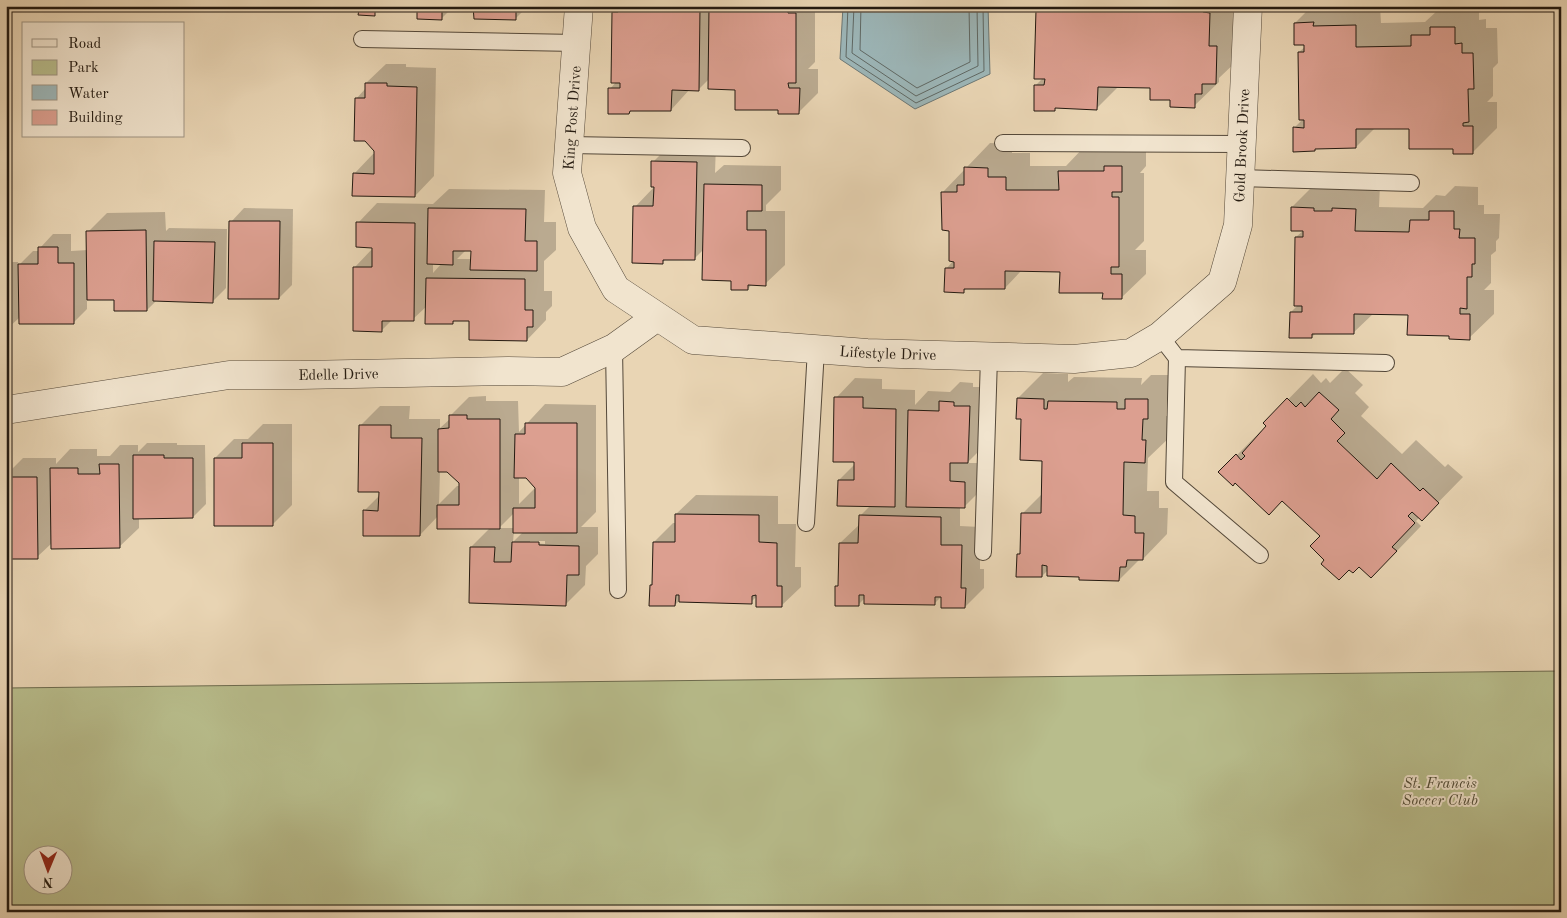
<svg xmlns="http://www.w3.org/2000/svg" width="1567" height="918" font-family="'Old Standard TT',serif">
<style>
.green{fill:#b8bd8c;stroke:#6d6b4e;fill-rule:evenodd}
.water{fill:#9cb6b8;stroke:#6b7775}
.shadow{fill:#0003;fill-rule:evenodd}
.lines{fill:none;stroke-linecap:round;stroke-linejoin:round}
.shore{stroke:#5f6864;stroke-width:1}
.building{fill:#dc9f90;stroke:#221910}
.lane-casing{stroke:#544839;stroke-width:18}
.street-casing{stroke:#544839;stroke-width:29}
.lane{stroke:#f1e4ce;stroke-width:16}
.street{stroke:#f1e4ce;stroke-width:28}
.labels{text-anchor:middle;stroke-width:4;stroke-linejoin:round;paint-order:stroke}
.street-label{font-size:15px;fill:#221910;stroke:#f1e4ce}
.park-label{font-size:15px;font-style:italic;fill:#4f4a35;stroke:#f1e4ce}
</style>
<rect width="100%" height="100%" fill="#e9d5b4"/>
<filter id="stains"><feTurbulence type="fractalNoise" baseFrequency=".004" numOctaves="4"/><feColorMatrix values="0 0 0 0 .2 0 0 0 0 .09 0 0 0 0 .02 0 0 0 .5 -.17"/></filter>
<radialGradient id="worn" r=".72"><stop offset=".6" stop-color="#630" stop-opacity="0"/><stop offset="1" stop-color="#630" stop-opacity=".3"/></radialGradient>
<!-- green -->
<path class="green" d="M 1561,671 L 1561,912 L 6,912 L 6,688 ZM 32,856 L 62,856 L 62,886 L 32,886 Z"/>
<!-- water -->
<polygon class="water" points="843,6 988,6 990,74 915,109 840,59"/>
<!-- shadow -->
<g class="shadow">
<polygon points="346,6 382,6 374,14 360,9"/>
<polygon points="418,6 454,6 441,19"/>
<polygon points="475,6 532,6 526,8 516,18"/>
<polygon points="610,6 815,6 815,62 808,69 818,69 818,93 799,112 779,109 736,89 709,79 699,89 690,89 671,110 633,109 629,113 610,89 616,82 613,12 619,7"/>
<polygon points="1041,6 1234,6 1233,22 1241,22 1240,58 1219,78 1219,82 1194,106 1171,99 1152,87 1119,86 1097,108 1057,107 1054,110 1035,86 1043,78 1037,11"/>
<polygon points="1312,6 1380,6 1381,23 1425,22 1437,11 1448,11 1452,6 1479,6 1479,20 1486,19 1486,28 1497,28 1498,63 1493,68 1493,96 1487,102 1497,102 1497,128 1473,152 1455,147 1410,128 1375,128 1356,147 1317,148 1314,150 1294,128 1303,119 1299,52 1306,46 1295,23"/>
<polygon points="386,64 406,64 406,67 436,68 434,176 415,196 354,174 373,154 376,154 356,99 366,88 366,83"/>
<polygon points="1146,142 1146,166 1140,173 1144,173 1144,241 1135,250 1146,250 1146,274 1121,298 1061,270 1022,270 1005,288 967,288 964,291 946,269 954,260 950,229 943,192 990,143 1012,144 1012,153 1030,153 1030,166 1066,166 1084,147"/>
<polygon points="672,143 716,143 715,173 724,165 781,166 781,190 766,205 766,211 785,211 785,265 765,284 752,284 748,289 733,280 704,249 695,258 667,258 663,262 635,207 655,186 653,162"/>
<polygon points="1317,182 1380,185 1379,207 1423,208 1436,195 1445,196 1455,186 1478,187 1478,205 1484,205 1484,214 1500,214 1499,238 1496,241 1496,251 1491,255 1491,283 1484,290 1494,290 1494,314 1469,338 1409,314 1374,313 1353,333 1316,333 1312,337 1291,312 1299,304 1296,237 1304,230 1292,207"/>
<path d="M 449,189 L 545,190 L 544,222 L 556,222 L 556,250 L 544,261 L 544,291 L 552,291 L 552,306 L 546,312 L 546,320 L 527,340 L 471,320 L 456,320 L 452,323 L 427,306 L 413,319 L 393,319 L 381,331 L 355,267 L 373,248 L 358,223 L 377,203 L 433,204 ZM 466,250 L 472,250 L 472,259 L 457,259 ZM 433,263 L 442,263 L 433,273 Z"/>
<polygon points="244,208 293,209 292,285 279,298 231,222"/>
<polygon points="165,212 166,231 169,228 227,229 226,288 213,301 157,300 147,310 115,299 87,299 87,309 73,323 20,317 6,330 6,262 18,262 18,266 33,251 40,251 40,248 53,234 71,234 71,251 88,250 88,232 107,213"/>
<polygon points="1345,368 1363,385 1355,393 1369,407 1361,416 1402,454 1416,440 1445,467 1448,464 1463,477 1422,519 1420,517 1416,521 1421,526 1396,552 1360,565 1326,560 1322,536 1283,499 1236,482 1220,472 1261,431 1262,432 1268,426 1265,423 1313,374 1321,383 1326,378 1330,383"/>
<polygon points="1043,373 1068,374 1068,382 1074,377 1142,378 1141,385 1151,375 1173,375 1172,393 1167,399 1166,416 1170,416 1170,437 1148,458 1147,491 1159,491 1159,508 1168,508 1167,534 1143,559 1140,559 1119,580 1080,576 1048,570 1042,576 1018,555 1021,551 1022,514 1042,494 1043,460 1022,418 1018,398"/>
<polygon points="855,378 882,379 882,389 915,390 915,405 928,391 950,392 960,382 973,383 973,387 988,387 987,443 967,463 984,463 983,488 964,507 960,507 960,526 980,527 980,569 984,569 984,588 965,607 942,596 934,604 866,597 858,605 837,587 840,584 840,543 860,524 860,516 870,506 839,480 855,464 836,398"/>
<path d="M 486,396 L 486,401 L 518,401 L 519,432 L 545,404 L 596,405 L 596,512 L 581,527 L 598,527 L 598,554 L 586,566 L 585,585 L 566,604 L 470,602 L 471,547 L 491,527 L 438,516 L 420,535 L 364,511 L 380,495 L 360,426 L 380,406 L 410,406 L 409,419 L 440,419 L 440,428 L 450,419 L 450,416 L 469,397 ZM 440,471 L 448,471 L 460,482 L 460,486 L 457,486 L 439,504 ZM 519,477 L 526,477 L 537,489 L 534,489 L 519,504 ZM 514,513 L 514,528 L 499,528 ZM 514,531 L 524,531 L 513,542 ZM 530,541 L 545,541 L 545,544 L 530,543 Z"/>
<polygon points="263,424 292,424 292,505 273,524 215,458 234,439 248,439"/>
<polygon points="147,443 177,443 177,445 205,445 206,504 193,517 139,517 139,528 119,547 52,543 37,557 6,558 6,471 10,471 23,458 56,458 56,464 70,449 97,449 97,456 110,456 120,445 138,445 138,452"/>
<polygon points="696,495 778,496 778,524 796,524 795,567 801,567 801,587 781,606 757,596 751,602 679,601 675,605 651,585 653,583 654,542 673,523 676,523 676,514"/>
</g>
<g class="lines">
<!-- shore -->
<g class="shore">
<polyline points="848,6 846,57 916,103 984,71 983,6"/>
<polyline points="854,6 852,53 916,96 978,66 977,6"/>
<polyline points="861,6 860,50 917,88 970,62 969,6"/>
</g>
</g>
<!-- building -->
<g class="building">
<polygon points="345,6 405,6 405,8 375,7 375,16 358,15 359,10 345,9"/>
<polygon points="417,6 442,6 442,20 417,19"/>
<polygon points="473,6 531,6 531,9 516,9 516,20 474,19"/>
<polygon points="609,6 700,8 699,91 672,90 671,111 630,111 629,114 608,114 608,88 620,88 620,83 611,83 612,12 618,12 618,8 609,8"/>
<polygon points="737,6 800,6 800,9 788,8 788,13 796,13 796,83 788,83 789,88 800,88 799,114 778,114 778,110 735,110 735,90 708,89 709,7 737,7"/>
<polygon points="1046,6 1213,6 1213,7 1203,7 1203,12 1210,13 1209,46 1217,46 1216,84 1202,84 1202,94 1195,94 1195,108 1170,107 1170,100 1150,100 1150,88 1098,87 1097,110 1055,108 1055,111 1034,111 1034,85 1044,85 1045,79 1034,79 1036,10 1046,11"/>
<polygon points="1314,22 1313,26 1356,25 1356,47 1411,46 1411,35 1430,35 1430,27 1455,27 1455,44 1462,43 1462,53 1473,53 1474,89 1468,89 1469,122 1463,123 1463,126 1473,126 1473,154 1453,154 1453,149 1409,149 1409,129 1356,129 1356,148 1315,149 1315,151 1293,152 1293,127 1304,128 1304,120 1299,120 1298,52 1304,52 1304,45 1294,45 1294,23"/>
<polygon points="365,83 387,83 387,86 417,87 415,197 352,196 353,173 374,174 374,151 365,141 354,141 355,98 365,98"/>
<polygon points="651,161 697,162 695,260 663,260 663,264 632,263 633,206 653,206 654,187 651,187"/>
<polygon points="1104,166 1122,166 1122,192 1112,192 1112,197 1119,197 1119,267 1111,267 1111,274 1122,274 1122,299 1102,299 1103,293 1059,293 1060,272 1005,271 1005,289 964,289 964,293 944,292 945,268 954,268 954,262 949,261 949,231 942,230 941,192 957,192 957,185 964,185 964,167 988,168 988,177 1006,177 1006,190 1059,190 1058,171 1104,171"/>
<polygon points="704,184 762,185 762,211 747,211 747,230 766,230 766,286 748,285 748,290 731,290 731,281 702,280"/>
<polygon points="1291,207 1314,208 1314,211 1332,211 1332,208 1356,209 1355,231 1409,232 1410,220 1429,220 1429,211 1454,211 1454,229 1460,229 1459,238 1475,238 1475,264 1472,264 1472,277 1467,277 1467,309 1460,308 1460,314 1470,314 1470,340 1449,339 1449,336 1407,335 1408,315 1354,314 1354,334 1312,334 1312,338 1289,338 1290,312 1302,312 1302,306 1294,306 1295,237 1303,237 1303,231 1291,231"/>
<polygon points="428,208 526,209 525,241 537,241 537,271 470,270 471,251 453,251 453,265 427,264"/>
<polygon points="229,221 280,221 279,299 228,299"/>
<polygon points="356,222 415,223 414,321 382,321 382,332 353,331 353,267 372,267 372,248 356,247"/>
<polygon points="146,230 147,311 114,311 114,300 87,300 86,231"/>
<polygon points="154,241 215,242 213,303 153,301"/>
<polygon points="38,247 58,247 58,263 74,263 74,324 19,324 18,264 38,264"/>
<polygon points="426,278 525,279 525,310 533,310 533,327 527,327 527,341 469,340 469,321 453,321 453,324 425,324"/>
<polygon points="1319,392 1339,410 1331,419 1345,433 1337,441 1377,479 1391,463 1420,491 1423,488 1439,503 1422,521 1412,512 1408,516 1415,523 1392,547 1397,551 1371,578 1359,567 1353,573 1349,570 1339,580 1321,564 1324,560 1310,546 1320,536 1282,501 1269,515 1235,483 1233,486 1218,472 1236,454 1241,460 1245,456 1242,453 1266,426 1263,423 1287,398 1296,407 1301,402 1305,407"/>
<polygon points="834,397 863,397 863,408 896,409 895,507 837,506 838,480 854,480 854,462 833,462"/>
<polygon points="1017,398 1044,399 1044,409 1047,409 1048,401 1117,402 1117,409 1125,409 1125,399 1148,399 1148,419 1143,419 1142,440 1146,440 1145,463 1124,462 1123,515 1135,516 1135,533 1144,533 1143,560 1127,560 1126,567 1120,567 1119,581 1079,580 1079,577 1047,576 1047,566 1042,565 1042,577 1016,577 1017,554 1020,554 1021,513 1041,513 1042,461 1020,460 1021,419 1016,419"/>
<polygon points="939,401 954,402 954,406 970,406 968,463 950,463 950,481 965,482 965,508 906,507 908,410 939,411"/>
<polygon points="449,415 467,415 467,419 500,419 500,529 437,529 437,505 459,505 459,483 447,472 438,472 438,429 449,428"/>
<polygon points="525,423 577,423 577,533 513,533 513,508 535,508 535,488 526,478 514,478 515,434 525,434"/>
<polygon points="359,425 391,425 391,438 422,438 420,536 363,536 363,510 378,511 379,492 358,492"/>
<polygon points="242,443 273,443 273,526 214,526 214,458 242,458"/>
<polygon points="133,455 164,455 164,458 193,458 193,518 133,519"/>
<polygon points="99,464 119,464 120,548 51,549 50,468 78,468 78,474 100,474"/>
<polygon points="6,477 37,477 38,559 6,559"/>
<polygon points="675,514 759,515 759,542 777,543 777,586 782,586 782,607 756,607 756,595 752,596 752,604 679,602 679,595 676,595 675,606 649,606 650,585 652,585 653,542 675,542"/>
<polygon points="859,515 941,517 941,545 962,545 961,588 966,588 965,608 941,608 941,597 935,597 935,605 864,604 864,595 859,595 859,606 835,606 835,586 838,586 839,543 858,543"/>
<polygon points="512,542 539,542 539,545 579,546 579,575 567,575 566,606 469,603 470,547 495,547 494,562 511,562"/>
</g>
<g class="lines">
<!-- lane casing -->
<g class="lane-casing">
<g id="lane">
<polyline points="362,39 577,43"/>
<polyline points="1003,143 1242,144"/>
<polyline points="569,145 742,148"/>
<polyline points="1240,178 1411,183"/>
<polyline points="1160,336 1177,358 1386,363"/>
<polyline points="614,348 618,590"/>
<polyline points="1177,358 1174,482 1260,555"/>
<polyline points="806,523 816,349"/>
<polyline points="983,552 989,357"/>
</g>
</g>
<!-- street casing -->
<g class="street-casing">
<g id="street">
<path id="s1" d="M 579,6 L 567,173 L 582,228 L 616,289 L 693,340 L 867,353 L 1074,359 L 1131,353 L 1160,336 L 1222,282 L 1238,225 L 1248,6"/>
<path id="s2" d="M 6,410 L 229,375 L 300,375 L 508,371 L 562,372 L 614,348 L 657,317"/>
</g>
</g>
<!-- lane -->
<use href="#lane" class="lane"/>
<!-- street -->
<use href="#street" class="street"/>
</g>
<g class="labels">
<!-- street labels -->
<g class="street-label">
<text transform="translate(572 118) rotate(-86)" y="5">King Post Drive</text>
<text dy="5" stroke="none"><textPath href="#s1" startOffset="1080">Gold Brook Drive</textPath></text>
<text dy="5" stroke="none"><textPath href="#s1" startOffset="582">Lifestyle Drive</textPath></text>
<text dy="5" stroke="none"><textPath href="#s2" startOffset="335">Edelle Drive</textPath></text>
</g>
<!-- park labels -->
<g class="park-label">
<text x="1440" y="788">St. Francis<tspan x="1440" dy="17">Soccer Club</tspan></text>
</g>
</g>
<!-- margin -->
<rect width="1567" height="918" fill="none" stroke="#e9d5b4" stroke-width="25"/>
<rect x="8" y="8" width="1552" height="903" fill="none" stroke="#221910" stroke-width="2.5"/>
<rect x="12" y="12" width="1542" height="893" fill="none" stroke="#221910"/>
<!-- legend -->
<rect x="22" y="22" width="162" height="115" fill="#f1e4ce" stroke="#9e9382"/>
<rect x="32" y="39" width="25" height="8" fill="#f1e4ce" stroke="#9e9382"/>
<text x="68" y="48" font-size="15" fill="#221910">Road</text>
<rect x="32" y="60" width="25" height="15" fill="#b8bd8c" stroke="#9e9382"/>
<text x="68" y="72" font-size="15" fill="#221910">Park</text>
<rect x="32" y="85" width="25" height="15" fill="#9cb6b8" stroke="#9e9382"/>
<text x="68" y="98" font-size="15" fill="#221910">Water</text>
<rect x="32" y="110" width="25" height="15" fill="#dc9f90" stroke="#9e9382"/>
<text x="68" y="122" font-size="15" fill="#221910">Building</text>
<!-- north arrow -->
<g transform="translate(48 870) rotate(181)"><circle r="24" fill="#f1e4ce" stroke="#9e9382"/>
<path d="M0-4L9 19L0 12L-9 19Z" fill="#8f2418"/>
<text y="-8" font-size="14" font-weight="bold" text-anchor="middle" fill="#221910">N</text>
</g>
<rect width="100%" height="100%" filter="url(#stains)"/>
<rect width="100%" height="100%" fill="url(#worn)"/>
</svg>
